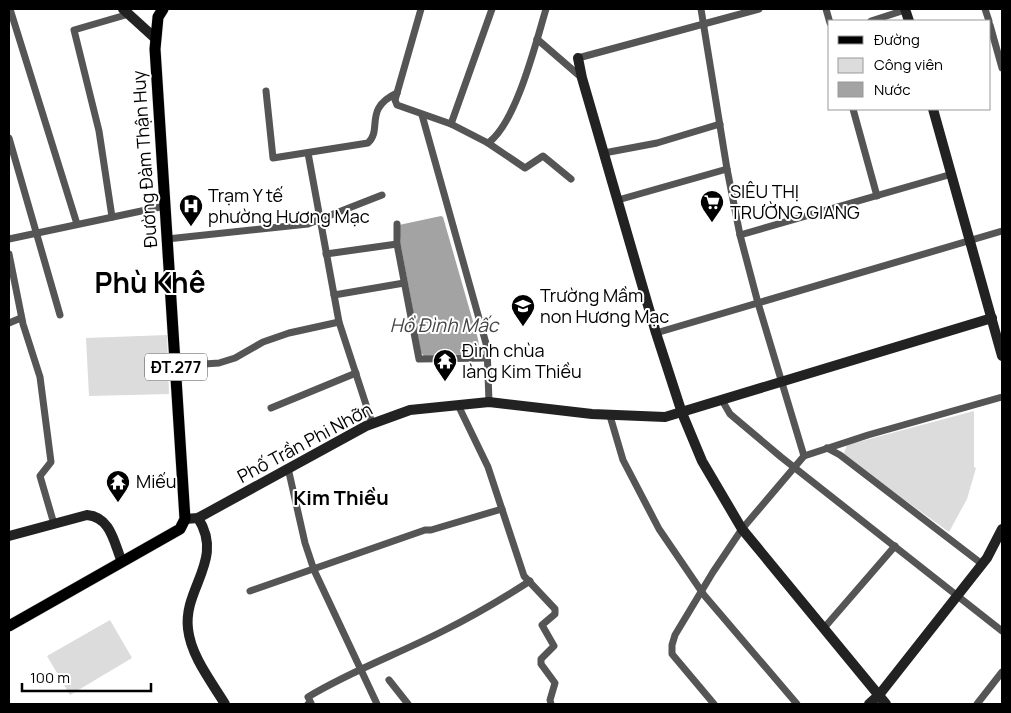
<svg xmlns="http://www.w3.org/2000/svg" width="1011" height="713" font-family="Manrope,sans-serif">
<style>
.green{fill:#dcdcdc}
.water{fill:#a3a3a3}
.lines{fill:none;stroke-linecap:round;stroke-linejoin:round}
.primary-casing{stroke:#dbdbdb;stroke-width:12}
.street{stroke:#555;stroke-width:7}
.secondary{stroke:#222;stroke-width:10}
.primary{stroke:#000;stroke-width:11}
.labels{text-anchor:middle;stroke-width:4;stroke-linejoin:round;paint-order:stroke}
.shield{fill:#fff;stroke:#4c4c4c;stroke-width:1}
.shield-label{font-size:16px;font-weight:bold;fill:#000}
.street-label{font-size:18px;fill:#000;stroke:#fff}
.poi-label{font-size:18px;fill:#000;stroke:#fff;text-anchor:start}
.water-label{font-size:19px;font-style:italic;fill:#444;stroke:#fff}
.quarter-label{font-size:20px;font-weight:bold;fill:#000;stroke:#fff}
.town-label{font-size:28px;font-weight:bold;fill:#000;stroke:#fff}
</style>
<rect width="100%" height="100%" fill="#fff"/>
<!-- green -->
<g class="green">
<polygon points="167,335 169,394 89,396 86,338"/>
<polygon points="974,411 974,467 976,468 967,499 949,532 848,459 844,453 847,445"/>
<polygon points="110,620 132,658 70,695 47,656"/>
</g>
<!-- water -->
<polygon class="water" points="441,216 443,217 478,339 480,353 478,354 424,356 421,353 401,247 399,225"/>
<g class="lines">
<!-- primary casing -->
<g class="primary-casing">
<polyline id="primary" points="9,626 180,529 185,519 155,49 158,17 163,9"/>
</g>
<!-- street -->
<g class="street">
<polyline points="10,9 77,224"/>
<path d="M 421,9 L 395,100 L 397,105 L 451,124 L 488,143 C 516,124 536,42 546,9"/>
<polyline points="701,9 727,169 740,235 758,303 804,456"/>
<polyline points="826,9 830,23"/>
<polyline points="985,9 989,21"/>
<polyline points="871,21 905,10"/>
<polyline points="990,25 1002,68"/>
<polyline points="537,39 582,78"/>
<polyline points="578,58 759,9"/>
<path d="M 266,91 L 273,158 L 368,143 C 383,129 363,109 397,93"/>
<polyline points="853,109 877,196"/>
<polyline points="422,115 487,347 489,402"/>
<polyline points="451,124 492,9"/>
<polyline points="9,138 60,315"/>
<polyline points="488,143 525,168 543,156 571,179"/>
<polyline points="308,153 339,322 372,423"/>
<polyline points="604,153 657,143 720,124"/>
<polyline points="618,200 727,169"/>
<polyline points="112,217 99,131 74,30 129,14"/>
<polyline points="397,224 397,244 419,359 487,358"/>
<polyline points="740,235 952,174"/>
<polyline points="9,239 165,206"/>
<polyline points="167,239 308,224 382,195"/>
<polyline points="9,254 23,324 40,377 51,462 40,476 54,524"/>
<polyline points="326,254 397,244"/>
<polyline points="334,295 404,283"/>
<polyline points="9,323 21,318"/>
<polyline points="656,333 1002,231"/>
<polyline points="175,366 219,363 235,358 263,342 289,333 339,322"/>
<polyline points="723,402 730,414 781,457 1002,631"/>
<polyline points="458,405 488,467 524,576 555,609 555,614 542,625 554,646 541,659 541,664 555,683 550,700 551,704"/>
<polyline points="271,408 356,373"/>
<polyline points="610,416 623,460 659,529 704,595 797,704"/>
<polyline points="827,448 840,455 982,564"/>
<polyline points="288,468 305,543 314,570 377,704"/>
<polyline points="250,591 425,530 431,530 502,509"/>
<polyline points="824,628 895,546"/>
<polyline points="389,680 408,704"/>
<path d="M 308,704 L 311,703 L 308,697 C 351,671 398,654 443,631 C 473,616 502,599 530,581"/>
<polyline points="714,704 672,654 672,645 675,635 713,572 742,529 804,456 868,435 1002,397"/>
<polyline points="977,704 1002,672"/>
</g>
<!-- secondary -->
<g class="secondary">
<polyline points="123,9 156,39"/>
<polyline points="905,9 909,21"/>
<polyline points="578,58 582,78 656,333 682,413 702,461 742,529 886,704"/>
<polyline points="933,109 1002,356"/>
<path d="M 198,518 C 225,560 183,588 188,629 C 191,656 211,681 225,704"/>
<polyline points="185,519 198,518 366,426 410,410 489,402 592,414 665,417 992,318"/>
<path d="M 9,536 L 87,515 C 111,517 114,543 122,562"/>
<polyline points="869,704 879,695 987,558 1002,529"/>
</g>
<!-- primary -->
<use href="#primary" class="primary"/>
</g>
<!-- icons -->
<defs>
<g id="supermarket-pin" transform="scale(1.25)"><path d="M0 17L-7.5 6A9.5 9.5 0 1 1 7.5 6Z" fill="#000" stroke="#fff"/><path d="M-6-5.5h2.5l.6 2H6L4.5 2H-2.5L-4.4-4H-6ZM-1.5 3.2a1.3 1.3 0 1 0 .1 0ZM3 3.2a1.3 1.3 0 1 0 .1 0Z" fill="#fff"/></g>
<g id="hospital-pin" transform="scale(1.25)"><path d="M0 17L-7.5 6A9.5 9.5 0 1 1 7.5 6Z" fill="#000" stroke="#fff"/><path d="M-5-5h3v3.5h4V-5h3V5h-3V1.5h-4V5h-3Z" fill="#fff"/></g>
<g id="school-pin" transform="scale(1.25)"><path d="M0 17L-7.5 6A9.5 9.5 0 1 1 7.5 6Z" fill="#000" stroke="#fff"/><path d="M0-5L7-2L0 1L-7-2ZM-4 1L0 2.5L4 1V4Q0 6-4 4Z" fill="#fff"/></g>
<g id="temple-pin" transform="scale(1.25)"><path d="M0 17L-7.5 6A9.5 9.5 0 1 1 7.5 6Z" fill="#000" stroke="#fff"/><path d="M0-6L5-2H3V0L6.5 2.5H4V6H1.5V3h-3V6H-4V2.5H-6.5L-3 0V-2H-5Z" fill="#fff"/></g>
</defs>
<g fill-rule="evenodd">
<use href="#supermarket-pin" x="712" y="202"/>
<use href="#hospital-pin" x="191" y="206"/>
<use href="#school-pin" x="523" y="306"/>
<use href="#temple-pin" x="445" y="361"/>
<use href="#temple-pin" x="118" y="482"/>
</g>
<g class="labels">
<!-- shield labels -->
<rect class="shield" x="145" y="353.5" width="62" height="27" rx="4"/>
<g class="shield-label">
<text x="176" y="373">ĐT.277</text>
</g>
<!-- street labels -->
<g class="street-label">
<text transform="translate(145 159) rotate(-94)" y="6">Đường Đàm Thận Huy</text>
<text transform="translate(305 443) rotate(-28)" y="6">Phố Trần Phi Nhỡn</text>
</g>
<!-- poi labels -->
<g class="poi-label">
<text x="730" y="198">SIÊU THỊ<tspan x="730" dy="21">TRƯỜNG GIANG</tspan></text>
<text x="208" y="202">Trạm Y tế<tspan x="208" dy="21">phường Hương Mạc</tspan></text>
<text x="540" y="302">Trường Mầm<tspan x="540" dy="21">non Hương Mạc</tspan></text>
<text x="462" y="357">Đình chùa<tspan x="462" dy="21">làng Kim Thiều</tspan></text>
<text x="136" y="488">Miếu</text>
</g>
<!-- water labels -->
<g class="water-label">
<text x="444" y="332">Hồ Đình Mấc</text>
</g>
<!-- quarter labels -->
<g class="quarter-label">
<text x="341" y="505">Kim Thiều</text>
</g>
<!-- town labels -->
<g class="town-label">
<text x="150" y="293">Phù Khê</text>
</g>
</g>
<!-- border -->
<rect width="1011" height="713" fill="none" stroke="#000000" stroke-width="20"/>
<!-- legend -->
<rect x="828" y="20" width="162" height="90" fill="#ffffff" stroke="#999999"/>
<rect x="838" y="36" width="25" height="8" fill="#000000" stroke="#999999"/>
<text x="874" y="45" font-size="15" fill="#000000">Đường</text>
<rect x="838" y="58" width="25" height="15" fill="#dcdcdc" stroke="#999999"/>
<text x="874" y="70" font-size="15" fill="#000000">Công viên</text>
<rect x="838" y="82" width="25" height="15" fill="#a3a3a3" stroke="#999999"/>
<text x="874" y="95" font-size="15" fill="#000000">Nước</text>
<!-- scale -->
<path d="M22 683v8h129v-8" fill="none" stroke="#000000" stroke-width="2.5"/>
<text x="30" y="683" font-size="15" fill="#000000" stroke="#ffffff" stroke-width="4" paint-order="stroke">100 m</text>
</svg>
